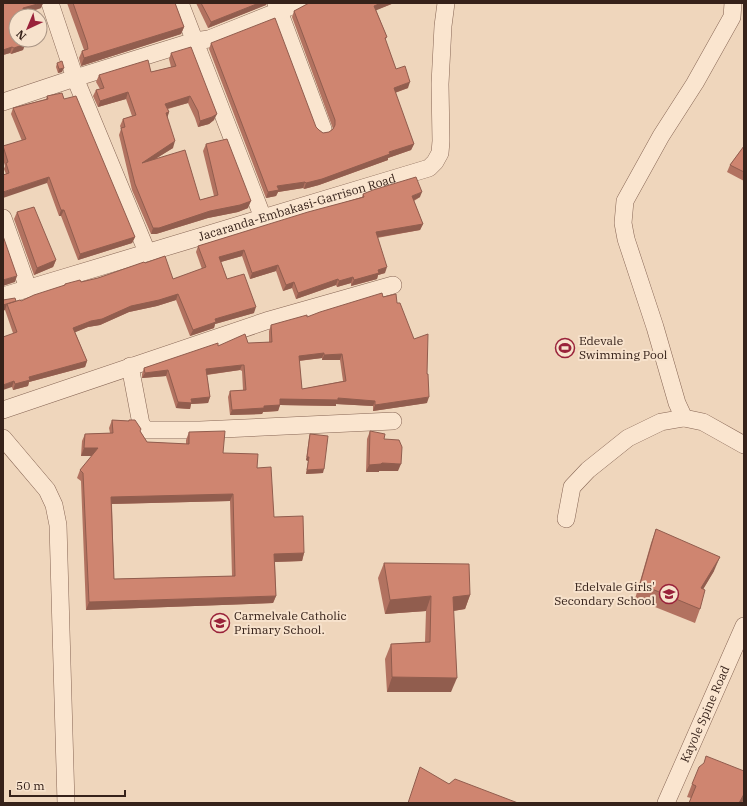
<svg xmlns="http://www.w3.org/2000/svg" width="747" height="806" font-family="'IBM Plex Serif',serif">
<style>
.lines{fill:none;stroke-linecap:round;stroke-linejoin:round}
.minor-casing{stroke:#876655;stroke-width:18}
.minor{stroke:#fae5cf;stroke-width:17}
.wall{fill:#b27260;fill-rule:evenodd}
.shaded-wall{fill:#915d4e}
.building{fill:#cf8570;stroke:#915d4e;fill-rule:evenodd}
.labels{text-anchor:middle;stroke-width:4;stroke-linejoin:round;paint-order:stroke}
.street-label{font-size:12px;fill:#36221a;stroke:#f7e2cc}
.poi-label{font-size:12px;fill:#36221a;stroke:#f7e2cc;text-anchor:start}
</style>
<rect width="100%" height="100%" fill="#efd6bc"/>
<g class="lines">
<!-- minor casing -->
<g class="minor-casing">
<g id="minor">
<polyline points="50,3 75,78 147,252"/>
<polyline points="180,3 263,218"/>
<polyline points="276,3 323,129"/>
<polyline points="733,3 732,17 695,83 661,136 625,201 623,223 626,239 655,327 677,403 684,418 703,422 744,445"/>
<polyline points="3,102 75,78 194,41 209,39 299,3"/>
<polyline points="3,218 28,288"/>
<path id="s1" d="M 3,296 L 429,168 L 435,162 L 440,153 L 441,141 L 440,84 L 443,26 L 446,3"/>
<polyline points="130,366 141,424 146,430 200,430 393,421"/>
<polyline points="3,410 266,321 393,285"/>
<polyline points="3,438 47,490 54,505 58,525 66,803"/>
<polyline points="566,519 572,487 588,470 628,438 661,422 684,418"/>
<path id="s2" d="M 666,803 L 744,626"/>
</g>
</g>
<!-- minor -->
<use href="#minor" class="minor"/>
</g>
<!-- wall -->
<g class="wall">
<polygon points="3,3 43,3 41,8 24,14 16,40 25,44 23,50 11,54 10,53 3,55"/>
<polygon points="67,3 175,3 184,27 181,34 81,66 79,58 82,51 84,50"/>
<polygon points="196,3 267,3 266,5 208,28"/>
<polygon points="309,3 394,3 376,10 387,37 385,40 396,69 408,88 395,93 414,144 411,150 388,158 388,160 319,185 304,189 303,188 278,192 276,196 266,198 209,49 211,43 316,127 319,130 323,133 329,132 333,129 332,126 292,17 294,11 309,4"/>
<polygon points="171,53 214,120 209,124 198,127 195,118 188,103 168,109 169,112 167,117 173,148 155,159 200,200 214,196 203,151 206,144 248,208 238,212 208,218 156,234 151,234 132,190 119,135 121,129 120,126 123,119 132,116 126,99 98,107 93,96 96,90 100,89 96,82 99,75 151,72 171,67 169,59"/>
<polygon points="57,63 62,72 58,73 56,67"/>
<polygon points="47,96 64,99 135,237 132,243 78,260 61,216 59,216 47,183 6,174 4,169 5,166 3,159 3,146 22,141 11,114 13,108 46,99"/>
<polygon points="744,146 744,181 727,172 730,165"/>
<polygon points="363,194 420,197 414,201 423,224 420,230 377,238 385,273 378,275 377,279 351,286 351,283 337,287 336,285 296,299 292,288 283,291 276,271 250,279 242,256 221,262 227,279 254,313 215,324 214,328 190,336 176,300 157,306 129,312 100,325 88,327 75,332 87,361 85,367 29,382 28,386 13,390 12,387 13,333 5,310 3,300 16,301 21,301 64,286 65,284 81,282 98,278 145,263 173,279 202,269 196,252 198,246 362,197"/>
<polygon points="17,212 56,260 53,267 34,275 14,219"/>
<path d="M 383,297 L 397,303 L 427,374 L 427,403 L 373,411 L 373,406 L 336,404 L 336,406 L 280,405 L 278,411 L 263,412 L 262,414 L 230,415 L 228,397 L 230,391 L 243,390 L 242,371 L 240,370 L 207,375 L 210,397 L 208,403 L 191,404 L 190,409 L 176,408 L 166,376 L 142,378 L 142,374 L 144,368 L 218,346 L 269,342 L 269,331 L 271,325 L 307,317 ZM 322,358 L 322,360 L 340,360 L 343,381 L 302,389 L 299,361 Z"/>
<path d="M 112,420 L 128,421 L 129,420 L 140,431 L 147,442 L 186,444 L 186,440 L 189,432 L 223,453 L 257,468 L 274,517 L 304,553 L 302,561 L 275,562 L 276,596 L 273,603 L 86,610 L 81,481 L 77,478 L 80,470 L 92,456 L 81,456 L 82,441 L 85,434 L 110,433 L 109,428 ZM 230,501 L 232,576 L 114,579 L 112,504 Z"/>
<polygon points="370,431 384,439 398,471 379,471 379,472 366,472 367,439"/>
<polygon points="310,434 323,473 306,474 308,461 306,460 309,438"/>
<polygon points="656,529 714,571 703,589 700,609 695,623 635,599 651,543"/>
<polygon points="384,563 470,595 465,609 453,611 451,692 387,692 385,659 391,644 425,642 426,611 385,614 378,578"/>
<polygon points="744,771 744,799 742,803 689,803 691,798 687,797 692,784"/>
</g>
<!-- shaded-wall -->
<g class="shaded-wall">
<polygon points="41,3 43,3 41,8 21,14 23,8"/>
<polygon points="259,3 267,3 266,5 208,28 211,22"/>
<polygon points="381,3 394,3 372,12 374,6"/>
<polygon points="184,27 181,34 81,66 84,58"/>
<polygon points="25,44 23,50 11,54 14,48"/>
<polygon points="12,47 10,53 3,55 3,50"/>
<polygon points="64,68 62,72 58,73 59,69"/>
<polygon points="410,82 408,88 391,94 394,88"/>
<polygon points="128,92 126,99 98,107 100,101"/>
<polygon points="190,96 188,103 162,110 165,104"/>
<polygon points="169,112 167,119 166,113"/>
<polygon points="217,114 214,120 209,124 198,127 200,121"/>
<polygon points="175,141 173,148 139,169 142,163"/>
<polygon points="414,144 411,150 388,158 388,160 319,185 304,189 306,183 389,152"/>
<polygon points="49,177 47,183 3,198 3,192"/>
<polygon points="305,182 303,188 278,192 276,196 266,198 268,192 277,186"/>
<polygon points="422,192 420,197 410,202 412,196"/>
<polygon points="251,201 248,208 238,212 208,218 156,234 151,234 153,228 210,211"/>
<polygon points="61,210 64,210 61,216 59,216"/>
<polygon points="423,224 420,230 373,238 376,232"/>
<polygon points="135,237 132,243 78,260 80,254"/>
<polygon points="244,250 242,256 217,263 219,257"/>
<polygon points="56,260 53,267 34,275 37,268"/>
<polygon points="278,265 276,271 250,279 252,273"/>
<polygon points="387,267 385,273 378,275 377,279 351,286 354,280 378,270"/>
<polygon points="17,276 15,282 3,286 3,280"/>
<polygon points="353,277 351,283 337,287 339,281"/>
<polygon points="338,279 336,285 296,299 298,293"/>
<polygon points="294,282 292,288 283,291 286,285"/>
<polygon points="178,294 176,300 157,306 129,312 100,325 88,327 71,334 73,328 131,306"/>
<polygon points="16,301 7,304 5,310 3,311 3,305"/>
<polygon points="256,307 254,313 215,324 214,328 190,336 193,330 215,319"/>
<polygon points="324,353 322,358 297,361 299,356"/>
<polygon points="342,354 340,360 322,360 324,355"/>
<polygon points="87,361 85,367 29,382 28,386 13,390 15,384 29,377"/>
<polygon points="242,365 240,370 204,375 206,369"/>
<polygon points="168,370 166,376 142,378 145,373"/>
<polygon points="14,381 12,387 3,390 3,385"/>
<polygon points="210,397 208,403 191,404 190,409 176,408 178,402 191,399"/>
<polygon points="429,397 427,403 373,411 375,405"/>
<polygon points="338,398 375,401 373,406 336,404 336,406 280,405 278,411 263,412 262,414 230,415 232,410 264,406 280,399"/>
<polygon points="84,448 98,448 95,456 81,456"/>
<polygon points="307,457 309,457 308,461 306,460"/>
<polygon points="382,463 401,464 398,471 379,471 379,472 366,472 369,465"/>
<polygon points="324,469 323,473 306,474 307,470"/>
<polygon points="233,494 230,501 109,504 111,497"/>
<polygon points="304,553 302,561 272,562 274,554"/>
<polygon points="720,557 714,571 695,603 701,588"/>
<polygon points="470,595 465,609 447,612 453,597"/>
<polygon points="276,596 273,603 86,610 89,602"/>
<polygon points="431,596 426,611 385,614 390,600"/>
<polygon points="392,677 457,678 451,692 387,692"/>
<polygon points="744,794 744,799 742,803 739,803"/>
</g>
<!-- building -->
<g class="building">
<polygon points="3,3 41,3 23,8 24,16 16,16 16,40 24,40 25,44 14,48 12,47 3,50"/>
<polygon points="73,3 175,3 184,27 84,58 82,51 88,49 87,43"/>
<polygon points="201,3 259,3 211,22"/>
<polygon points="309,3 381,3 374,6 387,37 385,38 396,69 405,66 410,82 394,88 414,144 389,152 390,154 322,179 306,183 305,182 277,186 279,190 268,192 211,43 275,18 316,127 319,130 323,133 329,132 333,129 335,125 335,120 294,11"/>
<polygon points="191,47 217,114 212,117 200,121 198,111 190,96 165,104 169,112 166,113 175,141 142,163 185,150 200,200 218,195 206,144 227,139 251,201 240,205 210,211 159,228 153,228 135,184 121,128 125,127 123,119 136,115 128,92 100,101 96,90 104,88 99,75 148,60 151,72 176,66 171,53"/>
<polygon points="62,61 64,68 59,69 57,63"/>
<polygon points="62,93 64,99 76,96 135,237 80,254 64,210 61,210 49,177 3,192 3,175 9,173 6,163 8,162 3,146 26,139 13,108 48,99 47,96"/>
<polygon points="744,146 744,172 730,165"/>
<polygon points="416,177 422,192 412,196 423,224 376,232 387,267 378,270 379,273 354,280 353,277 339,281 338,279 298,293 294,282 286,285 278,265 252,273 244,250 219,257 227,279 244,274 256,307 215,319 216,322 193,330 178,294 159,300 131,306 102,319 91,321 73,328 87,361 29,377 30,380 15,384 14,381 3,385 3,337 17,332 7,304 20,300 21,301 34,295 65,285 65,284 80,280 81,282 98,278 144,262 145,263 165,256 173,279 206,267 198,246 308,212 364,197 363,194 373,190"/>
<polygon points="34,207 56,260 37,268 17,212"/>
<polygon points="3,236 17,276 3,280"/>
<path d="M 382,293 L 383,297 L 396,294 L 397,303 L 400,303 L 414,339 L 428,334 L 427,374 L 428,374 L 429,397 L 375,405 L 375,401 L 338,398 L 338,400 L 280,399 L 280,405 L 264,406 L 264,408 L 232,410 L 230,391 L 246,390 L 244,365 L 242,365 L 206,369 L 210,397 L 191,399 L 192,403 L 178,402 L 168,370 L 145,373 L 144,368 L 218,343 L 218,346 L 245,334 L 248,343 L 272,342 L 271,325 L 307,315 L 307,317 L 320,312 ZM 324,353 L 324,355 L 342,354 L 346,381 L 302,389 L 299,356 Z"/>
<polygon points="15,298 16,301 3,305 3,300"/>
<path d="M 112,420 L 129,421 L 129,420 L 135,420 L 141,429 L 140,431 L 147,442 L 189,444 L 189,432 L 225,431 L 223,453 L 258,454 L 257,468 L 271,467 L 274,517 L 303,516 L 304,553 L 274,554 L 276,596 L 89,602 L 83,473 L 80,470 L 98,448 L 84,448 L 85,434 L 113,433 ZM 233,494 L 235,576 L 114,579 L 111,497 Z"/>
<polygon points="370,431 385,434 384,439 399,440 402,447 401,464 382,463 381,464 369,465"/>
<polygon points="310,434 328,436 324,469 307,470 309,457 307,457"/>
<polygon points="656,529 720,557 701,588 705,590 700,609 640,584"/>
<polygon points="384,563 469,564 470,595 453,597 457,678 392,677 391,644 430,642 431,596 390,600"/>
<polygon points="706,756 744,771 744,794 739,803 689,803 696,786 692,784 699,767 704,763"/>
<polygon points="420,767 449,784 455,779 518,803 408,803"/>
</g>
<!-- icons -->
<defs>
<g id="stadium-ring" transform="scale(1)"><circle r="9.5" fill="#f7e2cc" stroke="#99223a" stroke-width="1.5"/><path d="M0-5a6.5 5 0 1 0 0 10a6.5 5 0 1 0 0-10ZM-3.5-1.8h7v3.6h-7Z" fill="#99223a"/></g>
<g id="school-ring" transform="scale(1)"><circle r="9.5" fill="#f7e2cc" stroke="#99223a" stroke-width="1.5"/><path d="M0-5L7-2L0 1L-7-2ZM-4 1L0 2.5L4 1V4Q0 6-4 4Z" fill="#99223a"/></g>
</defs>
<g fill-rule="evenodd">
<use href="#stadium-ring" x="565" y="348"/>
<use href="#school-ring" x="669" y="594"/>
<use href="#school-ring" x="220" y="623"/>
</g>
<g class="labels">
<!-- street labels -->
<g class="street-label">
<text dy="4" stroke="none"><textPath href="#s1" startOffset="307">Jacaranda-Embakasi-Garrison Road</textPath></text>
<text dy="4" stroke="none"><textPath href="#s2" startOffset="97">Kayole Spine Road</textPath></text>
</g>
<!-- poi labels -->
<g class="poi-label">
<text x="579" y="345">Edevale<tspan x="579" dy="14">Swimming Pool</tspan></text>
<text x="655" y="591" text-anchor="end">Edelvale Girls'<tspan x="655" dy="14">Secondary School</tspan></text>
<text x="234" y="620">Carmelvale Catholic<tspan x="234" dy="14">Primary School.</tspan></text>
</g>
</g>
<!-- border -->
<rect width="747" height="806" fill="none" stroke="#36221a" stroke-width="8"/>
<!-- north arrow -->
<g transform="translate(28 28) rotate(224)"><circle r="19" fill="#f7e2cc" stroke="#aa9585"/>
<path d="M0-3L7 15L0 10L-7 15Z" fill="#99223a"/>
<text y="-6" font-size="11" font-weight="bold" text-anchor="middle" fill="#36221a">N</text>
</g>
<!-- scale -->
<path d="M10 790v6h115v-6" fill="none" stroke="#36221a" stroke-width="2"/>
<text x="16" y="790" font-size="12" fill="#36221a" stroke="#f7e2cc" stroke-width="3" paint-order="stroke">50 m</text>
</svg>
